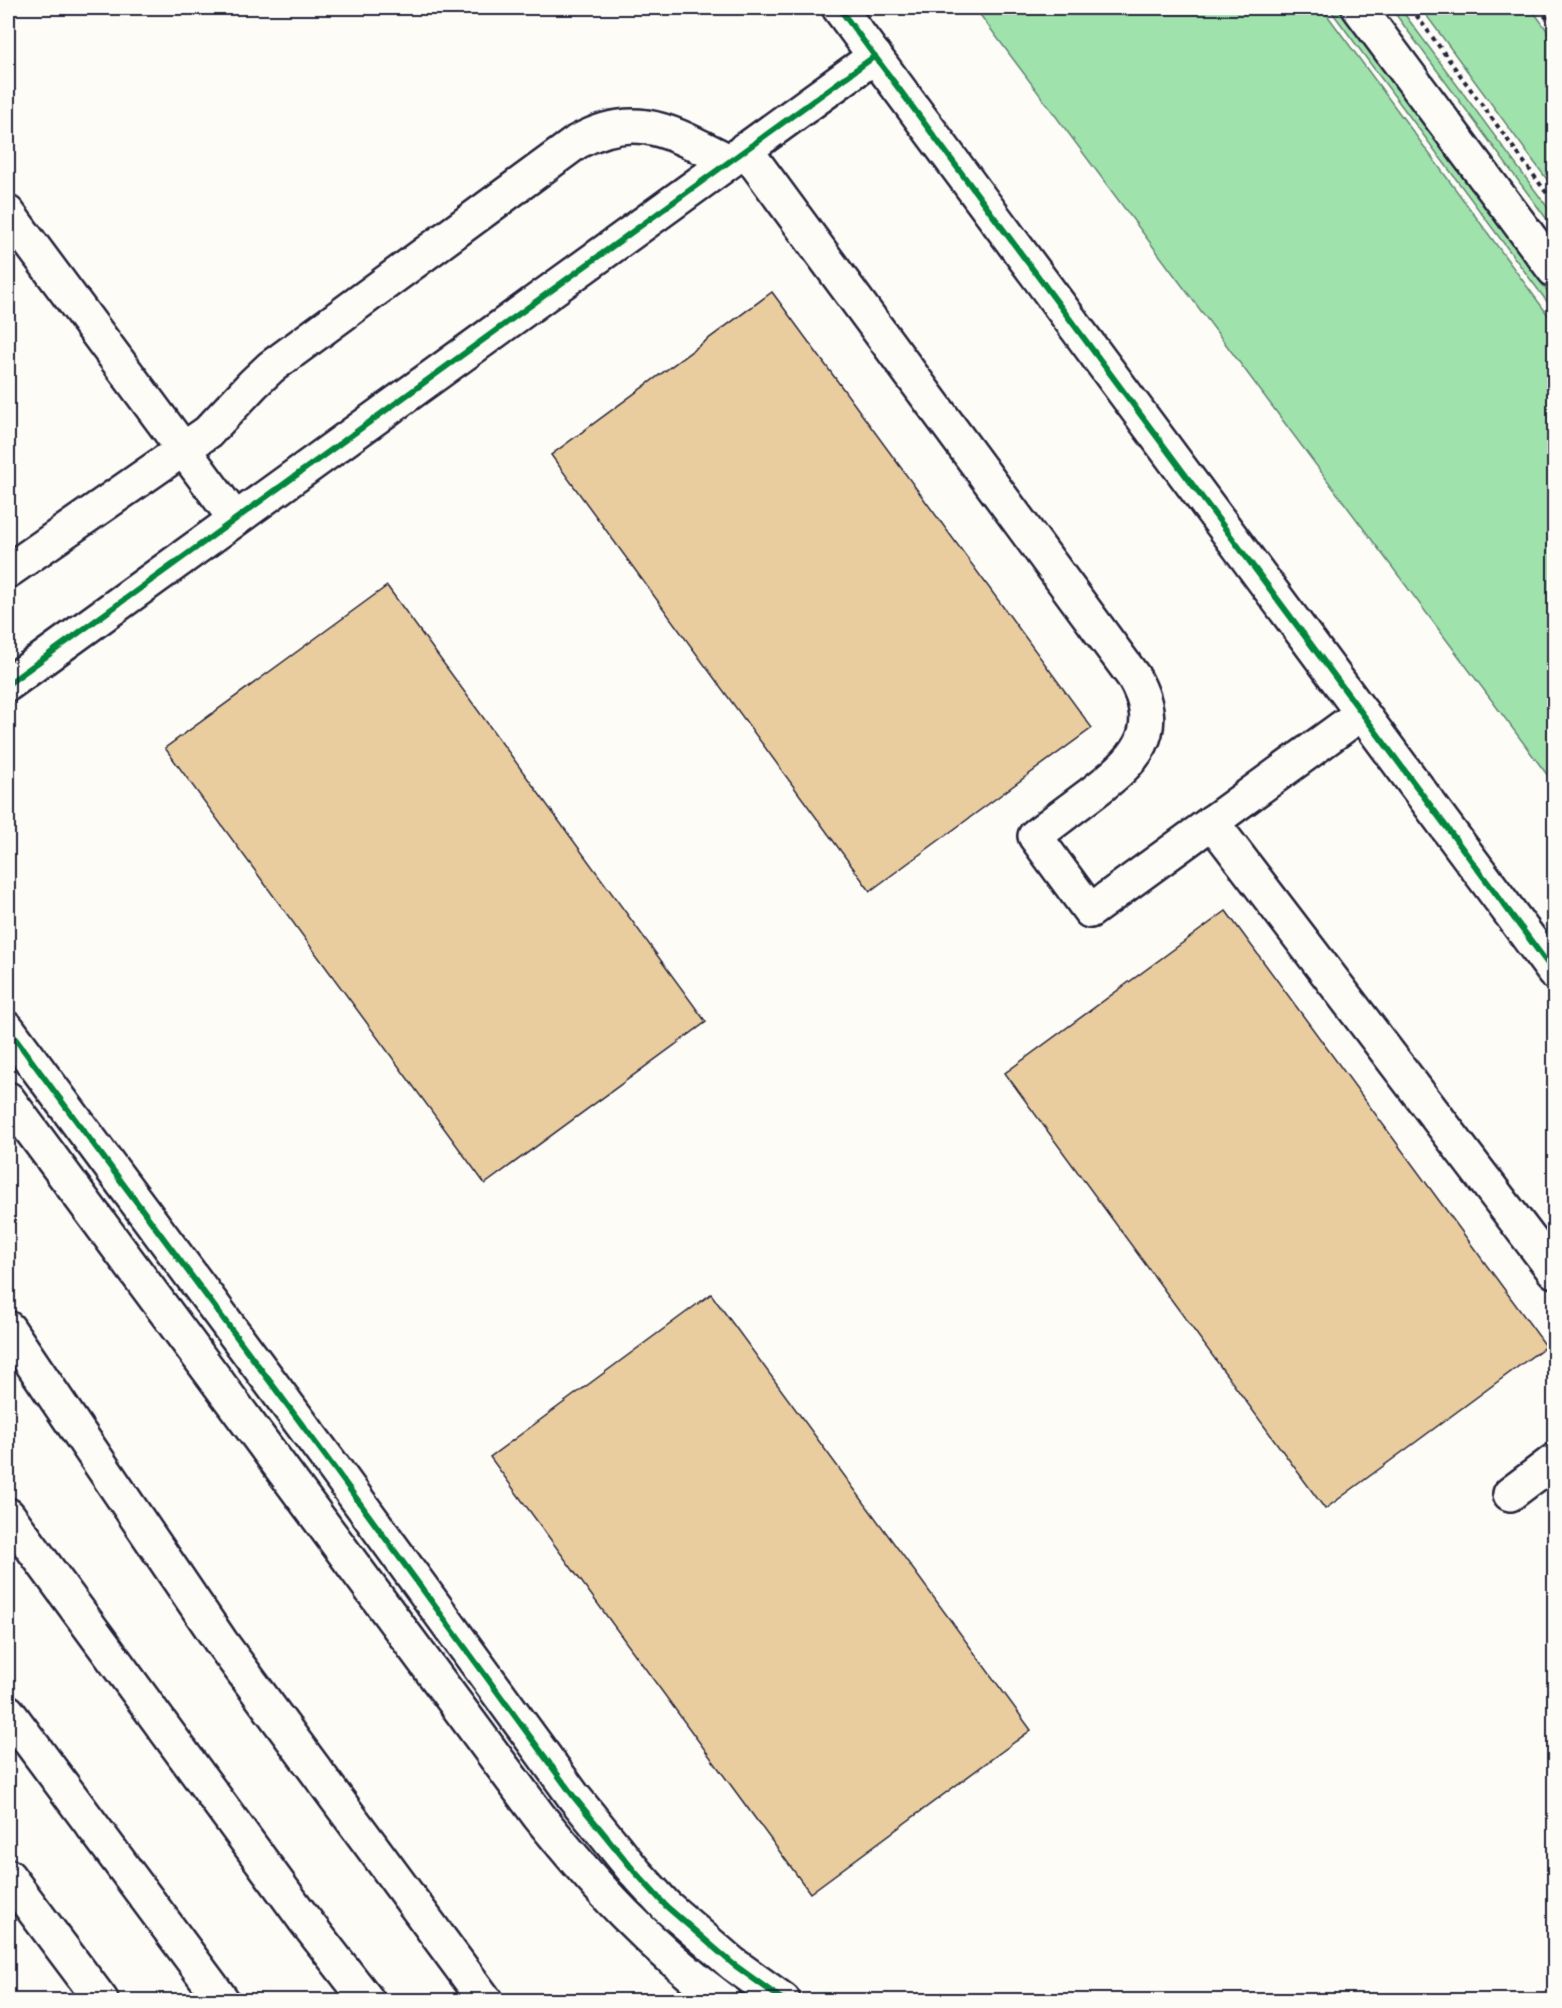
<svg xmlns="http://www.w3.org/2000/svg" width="1562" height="2008" font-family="Mali,sans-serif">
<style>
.green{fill:#a0e2ab;stroke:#618273;stroke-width:1.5}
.building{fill:#eacd9e;stroke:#22223b;stroke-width:1.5}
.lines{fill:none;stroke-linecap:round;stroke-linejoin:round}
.minor-casing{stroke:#22223b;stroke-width:38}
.path{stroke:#22223b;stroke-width:4;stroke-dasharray:4.5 4.5;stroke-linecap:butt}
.minor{stroke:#fdfcf7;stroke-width:33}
.cycleway-casing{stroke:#fdfcf7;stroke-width:10}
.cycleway{stroke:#00873e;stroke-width:6}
</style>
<rect width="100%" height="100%" fill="#fdfcf7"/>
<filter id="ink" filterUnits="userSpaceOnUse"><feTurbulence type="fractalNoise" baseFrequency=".0167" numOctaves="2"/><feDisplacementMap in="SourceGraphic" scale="12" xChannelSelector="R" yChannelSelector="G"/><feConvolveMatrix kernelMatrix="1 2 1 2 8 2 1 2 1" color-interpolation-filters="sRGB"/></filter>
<g filter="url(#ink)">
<!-- green -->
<g class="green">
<polygon points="975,8 1322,8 1554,323 1554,784"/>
<polygon points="1329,8 1337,8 1554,300 1554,311"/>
<polygon points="1391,8 1400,8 1554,216 1554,229"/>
<polygon points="1421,8 1531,8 1554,40 1554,189"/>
</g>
<!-- building -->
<g class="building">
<polygon points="772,292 1092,728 870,891 551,455"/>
<polygon points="387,586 706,1022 485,1184 165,748"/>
<polygon points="1226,911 1546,1346 1325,1509 1005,1073"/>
<polygon points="711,1294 1031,1730 810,1893 490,1457"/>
</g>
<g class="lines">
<!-- minor casing -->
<g class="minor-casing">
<g id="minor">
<polyline points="839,8 1554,972"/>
<polyline points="1359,8 1554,270"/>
<path d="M 745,149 L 1133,676 C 1166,733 1135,760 1091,794 C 1072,808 1054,822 1035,836 L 1090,911 L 1362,713"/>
<polyline points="8,213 235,519"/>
<path d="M 8,571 L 208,432 L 253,384 L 271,367 L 577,142 C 638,108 673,134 729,161"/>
<polyline points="8,684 875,56"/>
<polyline points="1212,822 1554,1271"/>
<polyline points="8,1029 332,1465 574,1797 635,1872 666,1906 733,1964 783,2000"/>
<path d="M 8,1099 L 539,1816 C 594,1885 651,1947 723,2000"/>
<polyline points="8,1328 221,1642 485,2000"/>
<polyline points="1510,1494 1554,1461"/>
<polyline points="8,1515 304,1919 367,2000"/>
<polyline points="8,1712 222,2000"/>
<polyline points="8,1876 101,2000"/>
</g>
</g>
<!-- path -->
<g class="path">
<polyline points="1411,8 1554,203"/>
<polyline points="1539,8 1554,28"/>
</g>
<!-- minor -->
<use href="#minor" class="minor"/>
<!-- cycleway casing -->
<g class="cycleway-casing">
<g id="cycleway">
<polyline points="839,8 1554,972"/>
<polyline points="8,684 875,56"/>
<polyline points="8,1029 332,1465 574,1797 635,1872 666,1906 733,1964 783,2000"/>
</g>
</g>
<!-- cycleway -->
<use href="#cycleway" class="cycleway"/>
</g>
</g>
<!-- margin -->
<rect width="1562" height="2008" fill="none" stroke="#fdfcf7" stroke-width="30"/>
<rect x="15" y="15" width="1532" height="1978" fill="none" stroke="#22223b" stroke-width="2" filter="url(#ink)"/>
</svg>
